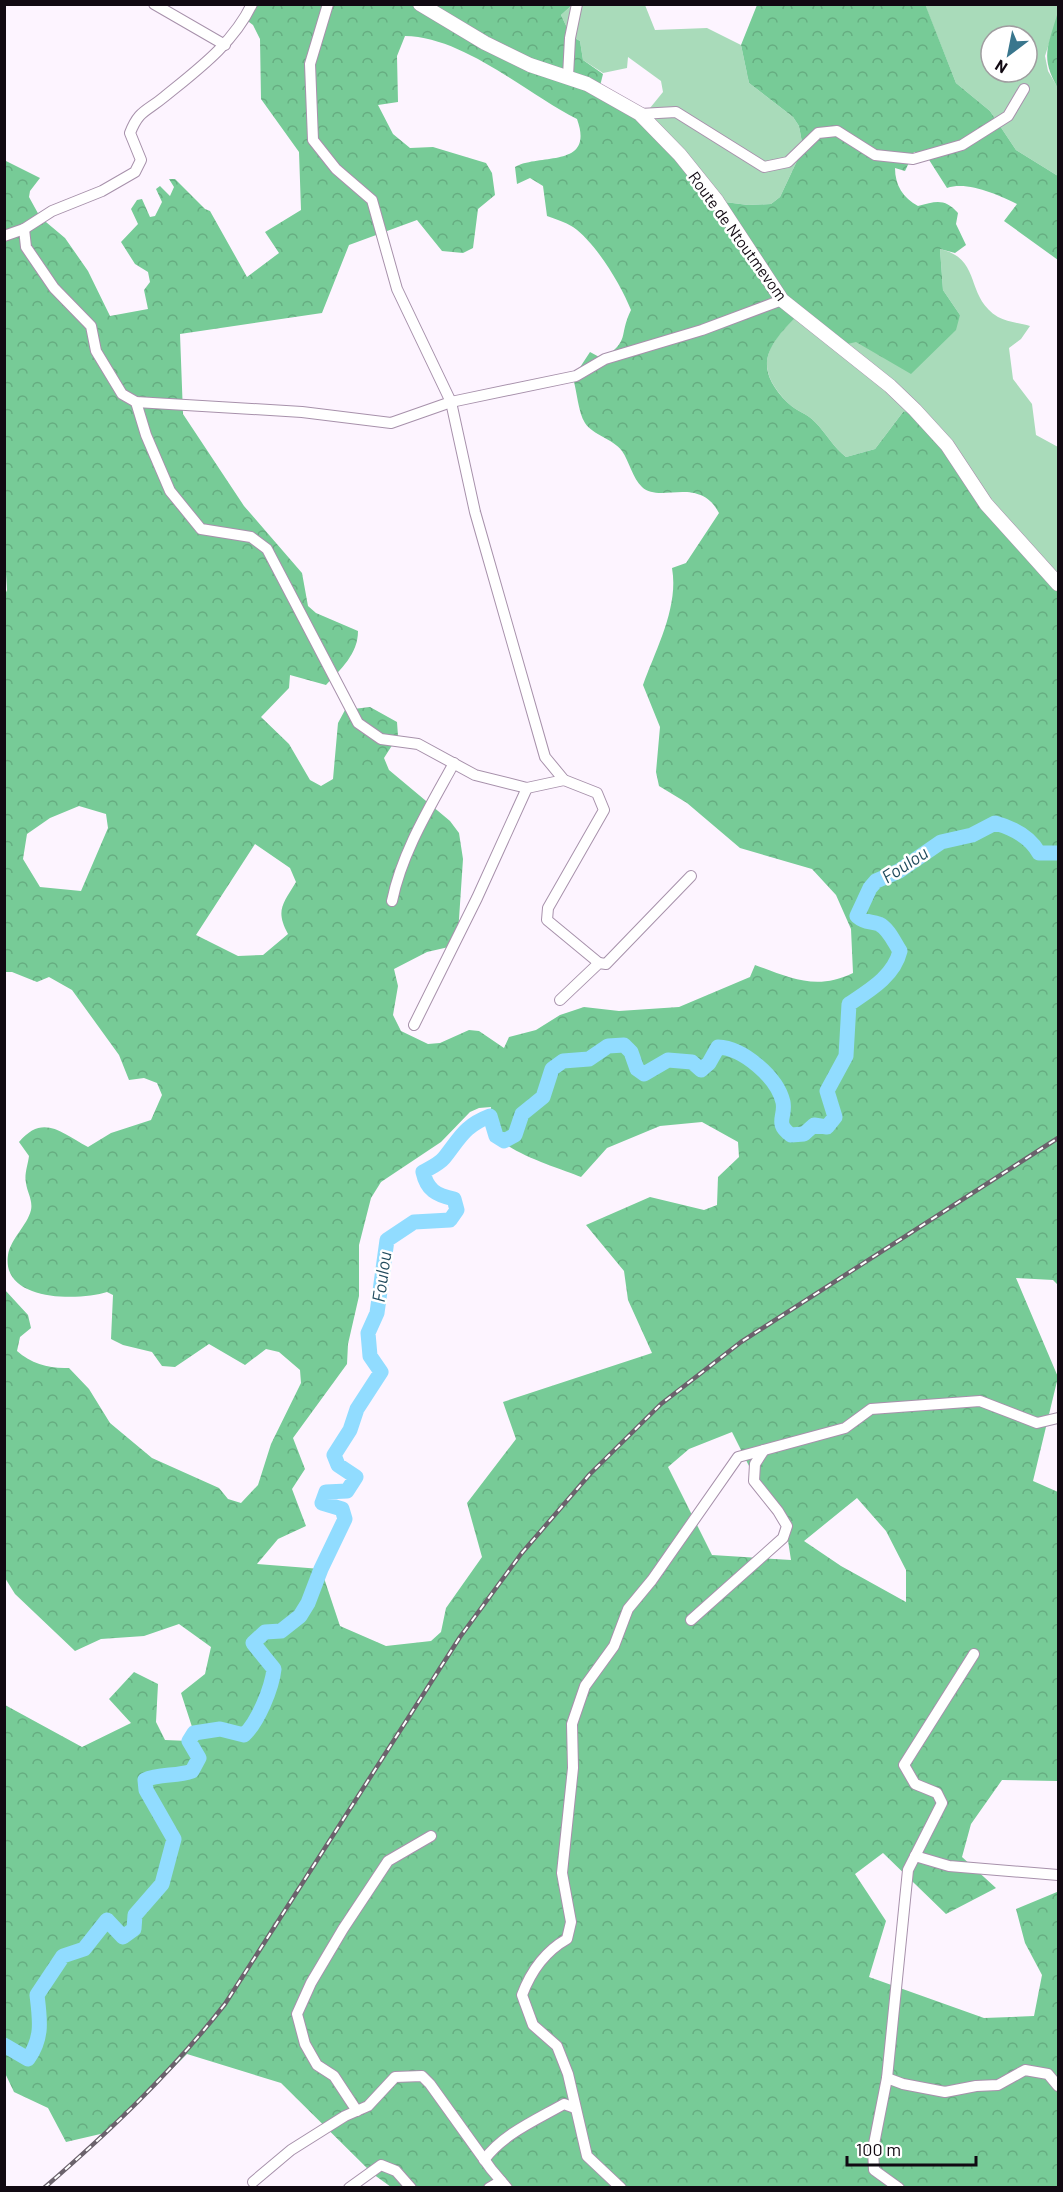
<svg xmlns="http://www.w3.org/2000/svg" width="1063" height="2192" font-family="Barlow,sans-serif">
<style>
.grass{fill:#a9dbba;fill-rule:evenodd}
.forest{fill:url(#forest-crowns);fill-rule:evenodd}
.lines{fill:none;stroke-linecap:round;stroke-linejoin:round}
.river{stroke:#91dcff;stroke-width:15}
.street-casing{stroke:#a791ab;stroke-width:12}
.secondary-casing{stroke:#a791ab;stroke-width:15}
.street{stroke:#fff;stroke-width:10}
.secondary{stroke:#fff;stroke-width:14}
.rail-casing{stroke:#6b626c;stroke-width:4.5}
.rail{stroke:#fff;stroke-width:2;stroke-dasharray:7;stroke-linecap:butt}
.labels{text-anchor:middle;stroke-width:5;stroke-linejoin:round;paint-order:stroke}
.street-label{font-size:16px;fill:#110912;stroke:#fff}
.water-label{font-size:18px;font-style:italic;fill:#214c5e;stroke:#fff}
</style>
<defs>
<pattern id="forest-crowns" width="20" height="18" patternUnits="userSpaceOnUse" patternTransform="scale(1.5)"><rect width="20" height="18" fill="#77cb97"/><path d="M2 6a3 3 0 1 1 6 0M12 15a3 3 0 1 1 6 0" fill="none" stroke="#66ad81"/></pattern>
</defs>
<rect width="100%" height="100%" fill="#fdf4ff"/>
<!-- grass -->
<g class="grass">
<polygon points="572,5 645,5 655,30 707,28 741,45 749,83 793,117 799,126 803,148 780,197 771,204 748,205 717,201 640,114 650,108 663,92 661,81 628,57 627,68 603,73 583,60 580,41 571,36 561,15"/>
<path d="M 925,5 L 1058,5 L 1058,15 L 1045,56 L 1048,71 L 1058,88 L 1058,176 L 1016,150 L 990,111 L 956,83 ZM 991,36 L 1027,36 L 1027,72 L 991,72 Z"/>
<path d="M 940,249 C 983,259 964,296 998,317 C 1007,322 1020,323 1030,326 L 1021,339 L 1009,348 L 1013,379 L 1032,404 L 1036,435 L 1058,447 L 1058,576 L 903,412 L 875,449 L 846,457 C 833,447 827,434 815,422 C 808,414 796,411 788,403 C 751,366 768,344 799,314 L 960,315 L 943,290 Z"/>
</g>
<!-- forest -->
<g class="forest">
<path d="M 925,4 L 956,83 L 990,111 L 1016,150 L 1058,176 L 1058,260 L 1004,221 L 1017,204 C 998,195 968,181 947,188 L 924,152 L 914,152 L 905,171 L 895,168 C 895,185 903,198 918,206 C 936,201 945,198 958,213 L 956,224 L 966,245 L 955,253 L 940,249 L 943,290 L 960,315 L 956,330 L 911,374 L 856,342 L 839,346 L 799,314 C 768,345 751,366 788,403 C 796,411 808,414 815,422 C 827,434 833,447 846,457 L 875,449 L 903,412 L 915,410 L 986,504 L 1058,576 L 1058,1285 L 1053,1280 L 1016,1278 L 1058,1377 L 1033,1481 L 1058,1492 L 1058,1781 L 1002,1780 L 971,1824 L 962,1857 L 996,1888 L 946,1914 L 883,1853 L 855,1874 L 886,1921 L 869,1977 L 984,2018 L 1034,2016 L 1042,1975 L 1025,1943 L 1016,1909 L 1057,1892 L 1058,1888 L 1058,2187 L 391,2187 L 373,2174 L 281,2083 L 187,2054 L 109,2132 L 66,2142 L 48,2108 L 14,2092 L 4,2071 L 5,1705 L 82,1747 L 131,1723 L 109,1699 L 134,1672 L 158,1684 L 156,1722 L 165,1740 L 189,1741 L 194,1733 L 181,1693 L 205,1674 L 211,1647 L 179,1624 L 144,1636 L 101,1639 L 75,1651 L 15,1594 L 5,1578 L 5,1290 L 28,1315 L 31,1328 L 20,1337 L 17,1351 C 32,1364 50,1369 69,1368 L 89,1389 L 110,1423 L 152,1458 L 219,1488 L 228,1499 L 241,1503 L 258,1485 L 271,1444 L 301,1383 L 300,1370 L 279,1352 L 266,1349 L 245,1365 L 209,1344 L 175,1367 L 162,1366 L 152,1352 L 123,1345 L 111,1339 L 113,1295 L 107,1292 C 79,1301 1,1302 8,1255 C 11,1238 27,1226 31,1210 C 33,1200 27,1192 26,1183 C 24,1175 28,1164 29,1156 L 19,1142 C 43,1113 62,1133 88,1147 L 111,1133 L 151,1120 L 162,1095 L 157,1083 L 144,1078 L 129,1080 L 119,1055 L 72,990 L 49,977 L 37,982 L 12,972 L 5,972 L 4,597 L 7,590 L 4,543 L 4,160 L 40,178 L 30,191 L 29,197 L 40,217 L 65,238 L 88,271 L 110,316 L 148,309 L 144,290 L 150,282 L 148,272 L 135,264 L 121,242 L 138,224 L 131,209 L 137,200 L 142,199 L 150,217 L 155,216 L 162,202 L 156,189 L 160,186 L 170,196 L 174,187 L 169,179 L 175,179 L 205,209 L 210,211 L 247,277 L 279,253 L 265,232 L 301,210 L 299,152 L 261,99 L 260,39 L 253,25 L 245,19 L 252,5 L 572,5 L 561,15 L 571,36 L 580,41 L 583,60 L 603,74 L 599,90 L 614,97 L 717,201 L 748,205 L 771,204 L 780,197 L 803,148 L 799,126 L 793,117 L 749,83 L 741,45 L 757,5 ZM 405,36 C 464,37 526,93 577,119 C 595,169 540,153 515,167 L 517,184 L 530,178 L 543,186 L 547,216 C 555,219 565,222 573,227 C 596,243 621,285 631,310 C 618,337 631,339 603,359 L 590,352 L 573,378 C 577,391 578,412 585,423 C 593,435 613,439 622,451 C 629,461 633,479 642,487 C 660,504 699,475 719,513 L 686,563 L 672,568 C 679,607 656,649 643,685 L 660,727 L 656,772 L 659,786 L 687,803 L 740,848 L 812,869 L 836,895 L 851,929 L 853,973 C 816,991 791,978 755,965 L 750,977 L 679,1007 L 619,1011 L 584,1007 L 560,1015 L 536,1030 L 509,1037 L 504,1048 L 479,1031 L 469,1030 L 440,1043 L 428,1044 L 401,1031 L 393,1015 L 398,986 L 394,969 L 427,952 L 453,946 L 458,934 L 463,859 L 459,833 L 450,821 L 389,770 L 384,758 L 398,736 L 397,722 L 370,707 L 345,710 L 338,723 L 333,779 L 321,786 L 310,780 L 289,744 L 261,717 L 289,688 L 290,675 L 326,685 C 341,669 358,654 358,631 L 316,613 L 308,606 L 302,573 L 244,506 L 183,414 L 180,334 L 322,313 L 349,245 L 417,220 L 442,251 L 463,253 L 473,248 L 478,209 L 495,195 L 492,173 L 486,163 L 433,147 L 410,148 L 393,134 L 378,105 L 398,102 L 397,56 ZM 79,806 L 106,814 L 108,828 L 81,891 L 40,887 L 23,859 L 27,834 L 50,818 ZM 255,844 L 290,868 L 296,882 C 283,904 275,910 288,934 L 263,955 L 238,956 L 196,935 ZM 491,1107 C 490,1116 491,1128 496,1135 C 508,1153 561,1169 581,1177 L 607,1148 L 660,1126 L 702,1122 L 738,1142 L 739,1157 L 718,1177 L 717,1205 L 704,1210 L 650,1197 L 586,1225 L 624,1271 L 628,1300 L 652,1353 L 503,1402 L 516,1439 L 467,1503 L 482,1557 L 446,1608 L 441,1632 L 431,1641 L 386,1646 L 340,1626 L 321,1569 L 257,1564 L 278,1539 L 306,1526 L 292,1489 L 305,1469 L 293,1438 L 347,1364 L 348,1344 L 359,1296 L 359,1245 L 371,1198 L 381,1182 L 441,1142 L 470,1112 L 479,1108 ZM 732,1432 L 751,1470 L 785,1521 L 791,1560 L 712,1555 L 668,1467 L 689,1449 ZM 857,1498 L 886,1531 L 906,1570 L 906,1602 L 841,1566 L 804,1541 Z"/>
<path d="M 1057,15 L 1058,15 L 1058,88 C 1040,58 1048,46 1057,15 Z"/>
</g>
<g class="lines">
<!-- river -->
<path class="river" d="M 4,2045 L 28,2059 C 43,2038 40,2020 37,1995 L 63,1956 L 84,1949 L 107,1920 L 123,1937 L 134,1929 L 135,1915 L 162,1884 L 174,1839 L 146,1790 L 145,1780 C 159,1773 177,1777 192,1771 L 199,1758 L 189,1741 L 194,1733 L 220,1729 L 244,1735 C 258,1722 272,1688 274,1669 L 253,1643 L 265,1632 L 281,1631 L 300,1616 L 308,1603 L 321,1569 L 345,1519 L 342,1509 L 322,1503 L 326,1492 L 347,1491 L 356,1477 L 338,1465 L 334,1455 L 350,1430 L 357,1409 L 381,1372 L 370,1356 L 368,1333 L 377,1313 L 387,1240 L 414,1222 L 450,1220 L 457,1210 L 454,1199 C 436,1195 427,1190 423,1172 C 430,1168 439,1164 444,1158 C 460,1138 464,1126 490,1116 L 496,1136 L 504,1141 L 515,1135 L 522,1114 L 543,1097 L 552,1069 L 563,1061 L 589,1059 L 608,1046 L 624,1045 L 631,1052 L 637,1069 L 644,1074 L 668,1060 L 692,1062 L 701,1070 L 709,1063 L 718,1047 C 743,1048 777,1077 783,1102 C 786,1117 774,1123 791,1135 L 804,1134 L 814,1125 L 827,1127 L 835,1117 L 827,1091 L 846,1056 L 849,1004 C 870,990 894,976 900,951 C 894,942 889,929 879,924 C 870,921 865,923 857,916 L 870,888 L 876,881 L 899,871 L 941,842 L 972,835 L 995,823 C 1013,828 1030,837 1039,853 L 1058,853"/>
<!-- street casing -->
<g class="street-casing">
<g id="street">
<polyline points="154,4 225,45"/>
<polyline points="328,4 310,64 313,140 336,169 372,200 397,289 451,402 475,512 545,757 564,780 597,793 604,810 548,908 547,920 599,963"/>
<polyline points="568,76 570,38 577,4"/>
<polyline points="640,114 676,112 764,167 788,162 818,133 837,131 875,155 913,159 962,145 1008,116 1024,89"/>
<polyline points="24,229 26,247 54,288 91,326 96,351 122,394 136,402 302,412 391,423 451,402 576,376 605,359 702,330 782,300"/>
<path d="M 4,236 L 24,229 L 52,211 L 102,191 L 135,172 L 141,160 L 130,133 C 139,110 146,112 164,97 C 197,70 233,44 252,4"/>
<polyline points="136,402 146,435 170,491 201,529 251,537 267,549 358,723 381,739 418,744 475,775 527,788 564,780"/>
<path d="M 392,901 C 402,852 430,807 454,763"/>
<polyline points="560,1000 599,963 606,964 691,876"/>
<polyline points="414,1025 477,898 527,788"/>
<polyline points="691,1620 783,1538 787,1526 778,1511 754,1481 755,1464 764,1450"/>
<polyline points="915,1856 949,1866 1058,1875"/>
<polyline points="887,2078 903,2084 945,2092 976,2086 998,2085 1025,2070 1048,2074 1058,2086"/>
<polyline points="357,2111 334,2076 317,2065 305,2044 297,2014 311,1983 343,1929 388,1861 431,1836"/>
<path d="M 484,2160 C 503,2134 536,2120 564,2104 L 575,2108"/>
<polyline points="253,2182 291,2150 345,2116 368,2106 395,2077 422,2076 430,2084 491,2169 507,2188"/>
<polyline points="349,2188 381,2165 396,2171 411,2188"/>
<polyline points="489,2188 501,2181"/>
<path d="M 621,2188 L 587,2156 L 568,2074 L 557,2046 L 533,2025 L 522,1995 C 531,1971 544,1952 567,1939 L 571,1922 L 562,1873 L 573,1768 L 572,1724 L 585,1686 L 614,1646 L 628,1609 L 652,1580 L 738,1457 L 845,1428 L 871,1409 L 980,1401 L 1037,1423 L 1058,1418"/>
<polyline points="899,2188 874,2170 873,2149 887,2078 908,1870 942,1803 937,1793 915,1784 904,1765 974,1654"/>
</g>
</g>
<!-- secondary casing -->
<g class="secondary-casing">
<polyline id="secondary" points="420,4 485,43 530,65 587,84 640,114 680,155 717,201 782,300 890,386 915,410 947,445 986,504 1058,584"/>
</g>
<!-- street -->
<use href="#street" class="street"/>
<!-- secondary -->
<use href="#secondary" class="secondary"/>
<!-- rail casing -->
<g class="rail-casing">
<path id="rail" d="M 44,2188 C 110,2131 171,2073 225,2004 L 460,1637 L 521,1554 L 590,1474 L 661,1404 L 741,1342 L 1058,1138"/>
</g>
<!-- rail -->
<use href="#rail" class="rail"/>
</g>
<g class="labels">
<!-- street labels -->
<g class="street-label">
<text transform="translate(738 236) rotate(54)" y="6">Route de Ntoutmevom</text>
</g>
<!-- water labels -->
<g class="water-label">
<text transform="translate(905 865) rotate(-33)" y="6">Foulou</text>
<text transform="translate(382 1277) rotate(-82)" y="6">Foulou</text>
</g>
</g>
<!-- border -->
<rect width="1063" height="2192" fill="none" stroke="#110912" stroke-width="12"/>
<!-- north arrow -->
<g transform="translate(1009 54) rotate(212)"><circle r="28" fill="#ffffff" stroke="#a09da0" stroke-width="1.5"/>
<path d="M0-4.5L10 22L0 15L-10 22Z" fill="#39768d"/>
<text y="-9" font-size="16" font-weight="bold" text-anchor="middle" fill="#110912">N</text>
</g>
<!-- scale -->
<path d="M847 2156v9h129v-9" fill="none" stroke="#110912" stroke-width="3"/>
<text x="856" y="2156" font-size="18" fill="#110912" stroke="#ffffff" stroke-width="4.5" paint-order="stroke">100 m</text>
</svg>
